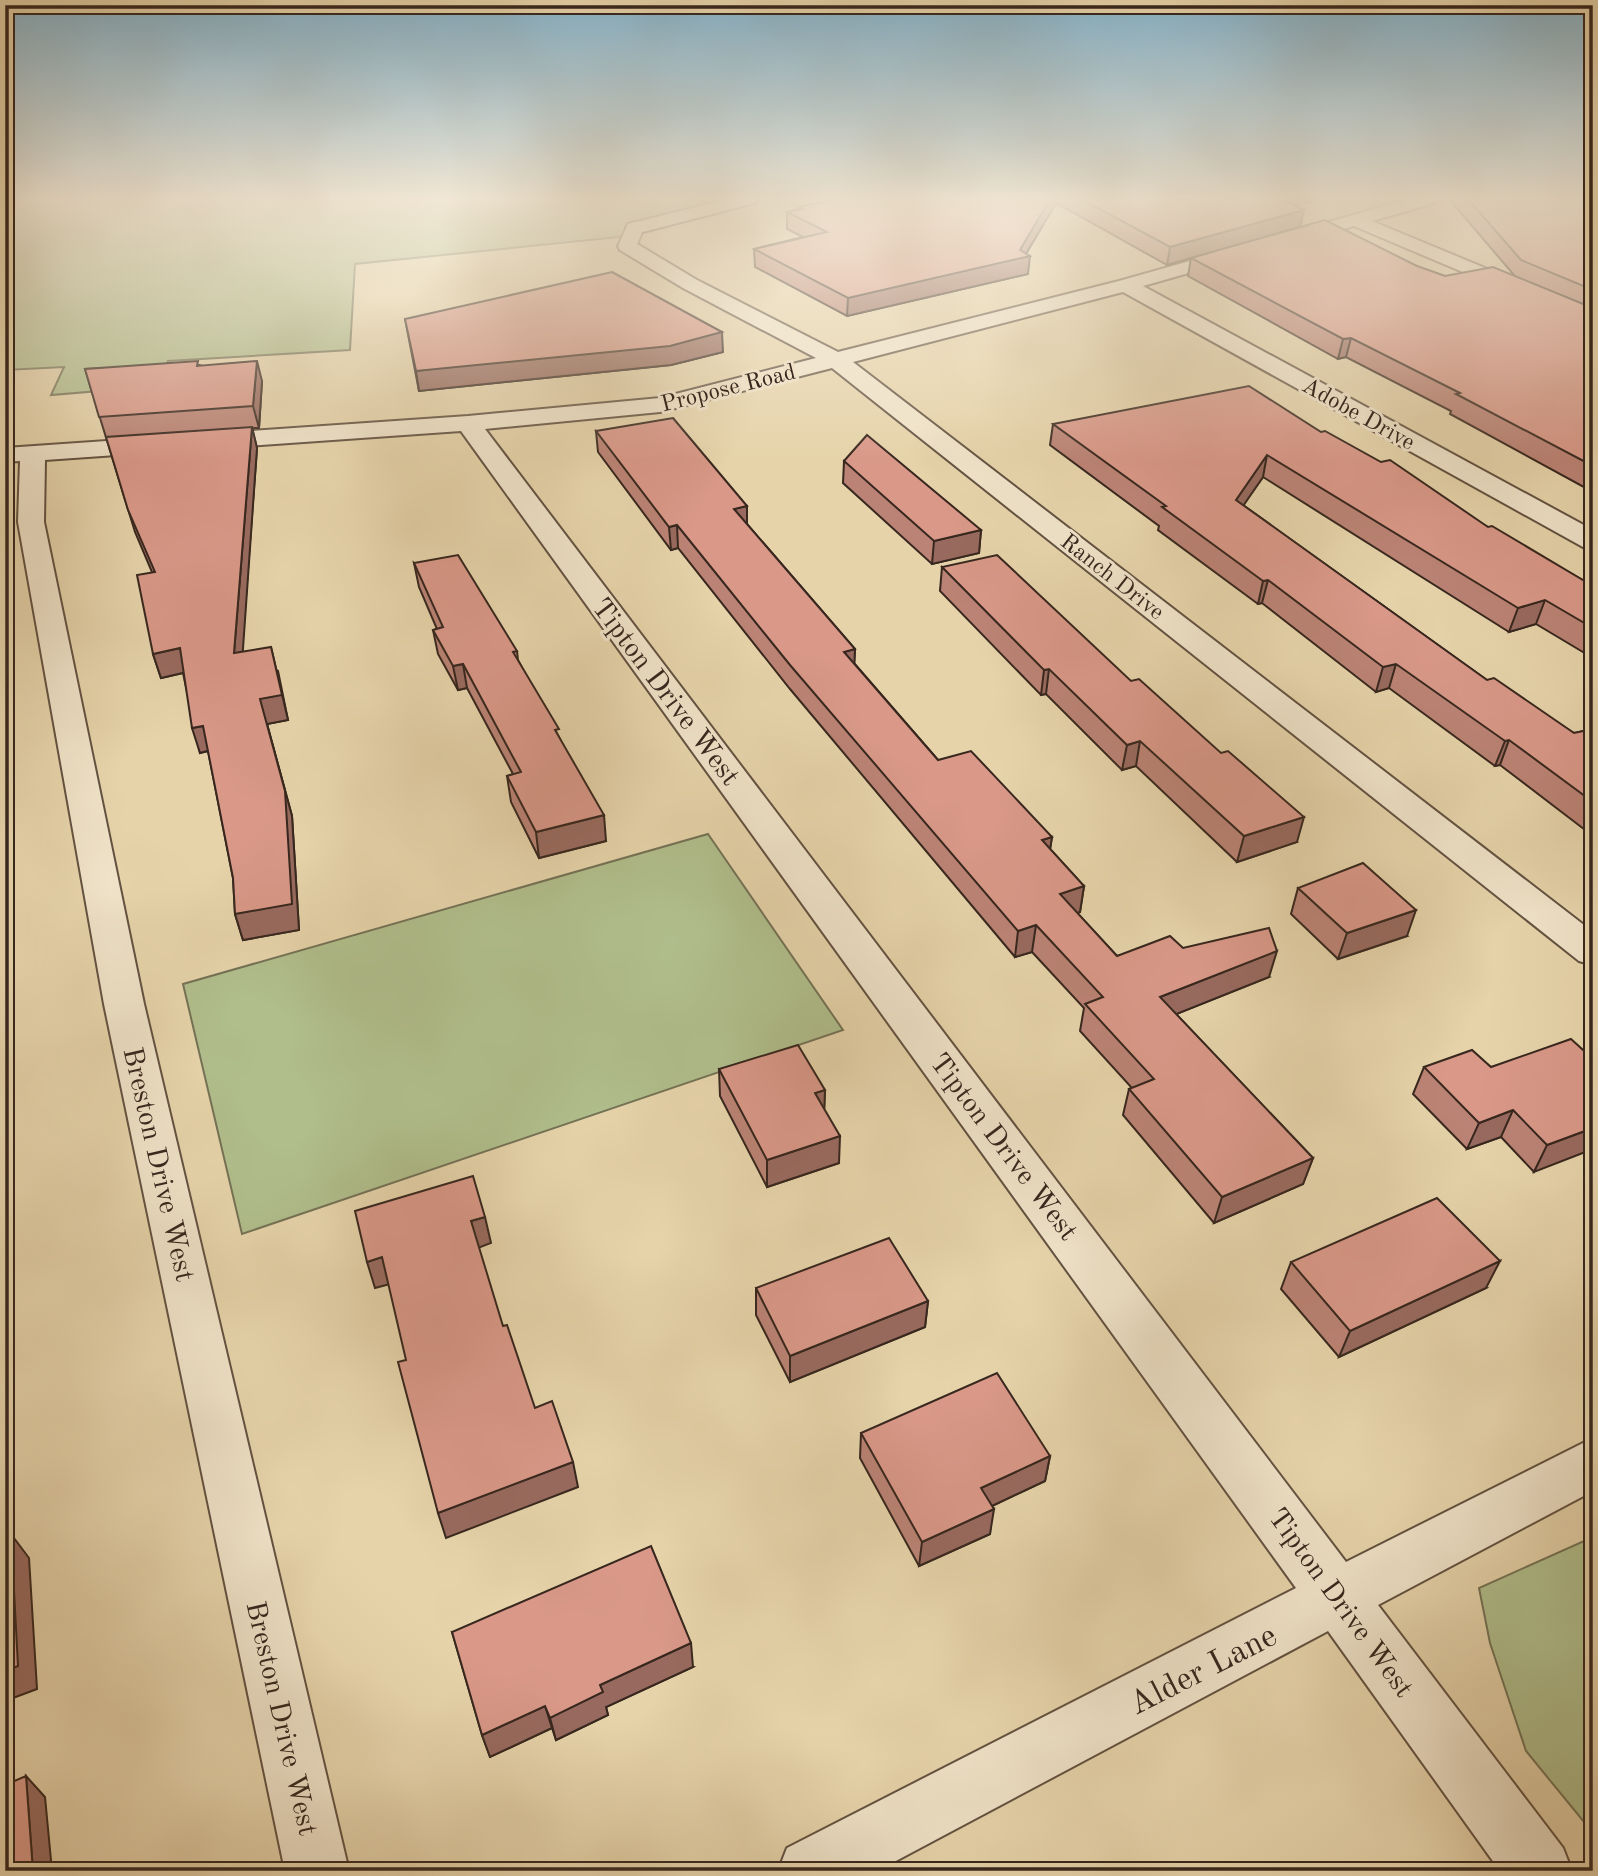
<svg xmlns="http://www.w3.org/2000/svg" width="1598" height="1876" font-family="'Old Standard TT',serif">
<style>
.green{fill:#b0be8c;stroke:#747255;stroke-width:2}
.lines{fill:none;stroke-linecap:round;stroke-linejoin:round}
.street-casing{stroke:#635241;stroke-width:4}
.secondary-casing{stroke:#37271e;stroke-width:4}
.street{fill:#efe2c8;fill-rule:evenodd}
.secondary{fill:#efe2c8;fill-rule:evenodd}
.wall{fill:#bb8375;stroke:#37271e;stroke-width:2}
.shaded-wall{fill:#986a5f;stroke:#37271e;stroke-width:2}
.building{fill:#d99888;stroke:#37271e;stroke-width:2}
.labels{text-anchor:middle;stroke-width:6;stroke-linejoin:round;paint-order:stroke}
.far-street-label{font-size:23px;fill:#37271e;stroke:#efe2c8}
.street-label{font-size:28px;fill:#37271e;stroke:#efe2c8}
.near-street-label{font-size:33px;fill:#37271e;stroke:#efe2c8}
</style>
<rect width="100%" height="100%" fill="#e6d3aa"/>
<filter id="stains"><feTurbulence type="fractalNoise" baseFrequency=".00286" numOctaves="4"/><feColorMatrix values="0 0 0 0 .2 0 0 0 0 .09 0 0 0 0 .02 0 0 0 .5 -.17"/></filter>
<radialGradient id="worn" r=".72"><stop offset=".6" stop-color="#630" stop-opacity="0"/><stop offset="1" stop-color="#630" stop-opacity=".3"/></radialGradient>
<!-- green -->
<g class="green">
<polygon points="5,199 744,199 619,237 355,264 350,350 168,361 159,386 51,395 64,367 5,370"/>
<polygon points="708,834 843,1030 242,1234 183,984"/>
<polygon points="1593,1537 1593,1833 1526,1751 1490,1643 1479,1588"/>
</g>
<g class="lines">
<!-- street casing -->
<g class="street-casing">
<polygon id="street" points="1410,199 1438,199 1435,203 1372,221 1593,313 1593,327 1354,226 1143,286 1593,530 1593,549 1583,547 1123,292 853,362 1593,932 1593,965 1579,961 832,368 660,412 485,429 1346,1562 1593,1438 1593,1491 1378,1605 1563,1848 1572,1871 1500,1871 1328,1631 877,1871 778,1871 787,1848 1296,1588 461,431 45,460 44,522 144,1004 349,1871 285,1871 104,1004 18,522 20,461 5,462 5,448 468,416 660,398 816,358 683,288 620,250 618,246 628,224 635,222 644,228 637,244 697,280 838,352 1119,281"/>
</g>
<!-- secondary casing -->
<g class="secondary-casing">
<polygon id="secondary" points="729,199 758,199 755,203 635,234 626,228 628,224"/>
</g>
<!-- street -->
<use href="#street" class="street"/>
<!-- secondary -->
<use href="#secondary" class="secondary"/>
</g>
<!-- wall -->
<g class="wall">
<polygon points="838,199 1324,199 1295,205 1300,227 1445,276 1514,275 1449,199 1593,199 1593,492 1450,414 1451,411 1346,357 1338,359 1188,276 1191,258 1167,265 1056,203 1026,254 1028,274 847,316 755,267 754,249 803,237 787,229 787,212 799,209 799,207"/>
<polygon points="405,319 723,352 671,365 419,391"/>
<polygon points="199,365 262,381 259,428 252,428 257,448 242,651 278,671 288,720 267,724 292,816 299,930 243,940 235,914 233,878 208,751 200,753 183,673 161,678 153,654 152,572 135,532 85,369"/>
<polygon points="1053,424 1321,432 1488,527 1588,583 1593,582 1593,658 1536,624 1509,632 1263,477 1243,505 1487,680 1574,733 1593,729 1593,836 1500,765 1495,766 1389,688 1376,692 1262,603 1258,604 1158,530 1159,526 1050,445"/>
<polygon points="596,431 747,524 855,649 854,663 938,760 1052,837 1050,849 1084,886 1080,912 1077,913 1117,956 1183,948 1269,977 1176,1014 1313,1158 1303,1184 1214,1223 1123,1115 1129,1089 1132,1088 1080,1031 1084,1008 1032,952 1015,957 790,689 678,548 671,550 598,452"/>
<polygon points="844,461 981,530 979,553 932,564 843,483"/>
<polygon points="414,563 517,651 518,660 560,739 606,841 539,858 511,802 507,776 513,774 467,688 458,690 438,654 433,630 437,629 419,587"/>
<polygon points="942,567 1297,842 1237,862 1136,766 1122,770 1046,694 1041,695 940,591"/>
<polygon points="1298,888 1407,936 1338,959 1291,914"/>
<polygon points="1593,1059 1534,1172 1501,1137 1467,1149 1413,1094 1424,1067 1491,1067"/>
<polygon points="719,1069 825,1090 824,1110 839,1163 767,1187 720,1096"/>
<polygon points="1291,1262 1486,1288 1339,1357 1281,1289"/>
<polygon points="756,1288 928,1301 925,1327 790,1382 756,1315"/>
<polygon points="861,1433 1050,1456 1045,1481 992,1506 990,1534 919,1566 860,1458"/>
<polygon points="452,1632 693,1667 606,1707 608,1715 556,1740 552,1728 490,1757 482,1735"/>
</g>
<!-- shaded-wall -->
<g class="shaded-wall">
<polygon points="1050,199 1056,199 1056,203 1024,257 1030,256 1028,274 847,316 848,298 1020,250"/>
<polygon points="1272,199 1324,199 1270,211"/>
<polygon points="1304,210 1300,227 1167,265 1170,247"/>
<polygon points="722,332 723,352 671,365 419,391 416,371"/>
<polygon points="1351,338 1346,357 1338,359 1343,339"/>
<polygon points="257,361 262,381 259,428 253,406"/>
<polygon points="252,427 257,448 241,677 234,653"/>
<polygon points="1267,455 1263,477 1232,522 1236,500"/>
<polygon points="747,506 747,529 734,509"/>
<polygon points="677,525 678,548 671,550 669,527"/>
<polygon points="981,530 979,553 932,564 934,541"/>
<polygon points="1268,580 1262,603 1258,604 1263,581"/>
<polygon points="1545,600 1536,624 1509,632 1518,608"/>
<polygon points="271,647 288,720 267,724 292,816 299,930 243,940 235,914 260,699"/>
<polygon points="180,648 187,672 161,678 153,654"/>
<polygon points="855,649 854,674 844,652"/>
<polygon points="463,664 467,688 458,690 453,666"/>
<polygon points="1396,664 1389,688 1376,692 1383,667"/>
<polygon points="1049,669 1046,694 1041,695 1044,670"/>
<polygon points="203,726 211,750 200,753 192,728"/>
<polygon points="1509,740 1500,765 1495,766 1505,741"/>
<polygon points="1140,741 1136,766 1122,770 1127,745"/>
<polygon points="604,815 606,841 539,858 536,832"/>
<polygon points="1304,817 1297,842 1237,862 1244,836"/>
<polygon points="1052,837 1048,862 1042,840"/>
<polygon points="1084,886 1080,912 1056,920 1060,894"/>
<polygon points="1416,910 1407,936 1338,959 1347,933"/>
<polygon points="1036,925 1032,952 1015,957 1018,931"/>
<polygon points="1277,951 1269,977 1154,1023 1160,997"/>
<polygon points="825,1090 824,1117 815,1093"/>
<polygon points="1513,1110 1501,1137 1467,1149 1479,1123"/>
<polygon points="1593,1128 1593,1149 1534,1172 1547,1145"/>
<polygon points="840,1136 839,1163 767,1187 767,1160"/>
<polygon points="1313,1158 1303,1184 1214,1223 1222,1197"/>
<polygon points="485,1217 491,1243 478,1248 471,1221"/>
<polygon points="382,1257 390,1284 375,1288 367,1262"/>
<polygon points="1500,1261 1486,1288 1339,1357 1350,1331"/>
<polygon points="928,1301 925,1327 790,1382 790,1356"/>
<polygon points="1050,1456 1045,1481 977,1513 981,1488"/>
<polygon points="573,1462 578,1487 446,1538 438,1513"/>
<polygon points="994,1509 990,1534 919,1566 922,1542"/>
<polygon points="11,1534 29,1558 37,1689 5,1701 5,1671"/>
<polygon points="691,1643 693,1667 606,1707 608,1715 556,1740 550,1718 600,1685"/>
<polygon points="545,1706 552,1728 490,1757 482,1735"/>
<polygon points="26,1776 45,1797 52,1871 33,1871"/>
</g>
<!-- building -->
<g class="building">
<polygon points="838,199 1050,199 1020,250 1030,256 848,298 754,249 827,232 787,212 803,209 799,207"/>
<polygon points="1081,199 1282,199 1304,210 1170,247"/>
<polygon points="1468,199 1593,199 1593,290 1521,260"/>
<polygon points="1325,220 1417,266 1445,276 1493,267 1593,308 1593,466 1456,394 1460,393 1351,338 1343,339 1191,258"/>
<polygon points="612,272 722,332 670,346 416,371 405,319"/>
<polygon points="198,361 197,366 257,361 253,406 99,417 85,369"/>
<polygon points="1249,386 1321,432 1325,431 1381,462 1390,460 1488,527 1492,526 1588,583 1593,582 1593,628 1545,600 1518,608 1267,455 1236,500 1487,680 1494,678 1574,733 1593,729 1593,802 1509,740 1505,741 1396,664 1383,667 1268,580 1263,581 1162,507 1166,506 1053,424"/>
<polygon points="673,418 747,506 734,509 855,649 844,652 938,760 971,751 1052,837 1042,840 1084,886 1060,894 1117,956 1170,936 1183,948 1269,928 1277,951 1160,997 1313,1158 1222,1197 1129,1089 1154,1079 1085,1004 1103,997 1036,925 1018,931 790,665 677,525 669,527 596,431"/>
<polygon points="252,427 234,653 271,647 282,695 260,699 285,791 292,904 235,914 233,878 203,726 192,728 180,648 153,654 137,575 155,572 128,510 106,437"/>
<polygon points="867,435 981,530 934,541 844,461"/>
<polygon points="458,555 517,651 513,652 559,729 555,730 604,815 536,832 507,776 521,772 463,664 453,666 433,630 443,627 414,563"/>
<polygon points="997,555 1131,681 1139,679 1221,753 1228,751 1304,817 1244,836 1140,741 1127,745 1049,669 1044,670 942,567"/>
<polygon points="1363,863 1416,910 1347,933 1298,888"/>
<polygon points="1571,1039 1593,1059 1593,1128 1547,1145 1513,1110 1479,1123 1424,1067 1472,1050 1491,1067"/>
<polygon points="798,1045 825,1090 815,1093 840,1136 767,1160 719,1069"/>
<polygon points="473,1176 485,1217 471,1221 503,1326 507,1325 535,1408 552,1401 573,1462 438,1513 398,1362 406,1360 382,1257 367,1262 355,1211"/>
<polygon points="1437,1198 1500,1261 1350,1331 1291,1262"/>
<polygon points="889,1238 928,1301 790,1356 756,1288"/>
<polygon points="997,1373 1050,1456 981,1488 994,1509 922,1542 861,1433"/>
<polygon points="11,1534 18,1666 5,1671 5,1536"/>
<polygon points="651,1546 691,1643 600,1685 603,1692 550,1718 545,1706 482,1735 452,1632"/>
<polygon points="26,1776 33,1871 5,1871 5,1785"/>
</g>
<!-- sky -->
<linearGradient id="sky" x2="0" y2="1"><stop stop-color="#87b6cf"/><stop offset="0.43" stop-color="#f4ebd9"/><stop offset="1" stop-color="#f4ebd9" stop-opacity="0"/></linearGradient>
<rect width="1598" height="461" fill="url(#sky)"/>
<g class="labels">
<!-- far-street labels -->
<g class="far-street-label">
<text transform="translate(728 387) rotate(-14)" y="8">Propose Road</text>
<text transform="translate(1359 413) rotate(29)" y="8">Adobe Drive</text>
<text transform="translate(1113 576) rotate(38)" y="8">Ranch Drive</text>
</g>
<!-- street labels -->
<g class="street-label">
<text transform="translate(667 691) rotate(53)" y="10">Tipton Drive West</text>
<text transform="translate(1005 1146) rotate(53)" y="10">Tipton Drive West</text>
<text transform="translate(160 1164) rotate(77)" y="10">Breston Drive West</text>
<text transform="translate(1342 1602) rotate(54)" y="10">Tipton Drive West</text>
<text transform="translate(283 1718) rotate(77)" y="10">Breston Drive West</text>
</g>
<!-- near-street labels -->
<g class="near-street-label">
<text transform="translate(1202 1668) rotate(-27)" y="12">Alder Lane</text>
</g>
</g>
<!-- margin -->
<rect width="1598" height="1876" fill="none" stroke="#e6d3aa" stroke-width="28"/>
<rect x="7" y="7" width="1584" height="1862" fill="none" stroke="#37271e" stroke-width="3.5"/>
<rect x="14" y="14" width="1570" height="1848" fill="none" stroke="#37271e" stroke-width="2"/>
<rect width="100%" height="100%" filter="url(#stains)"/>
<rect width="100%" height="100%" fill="url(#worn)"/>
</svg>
